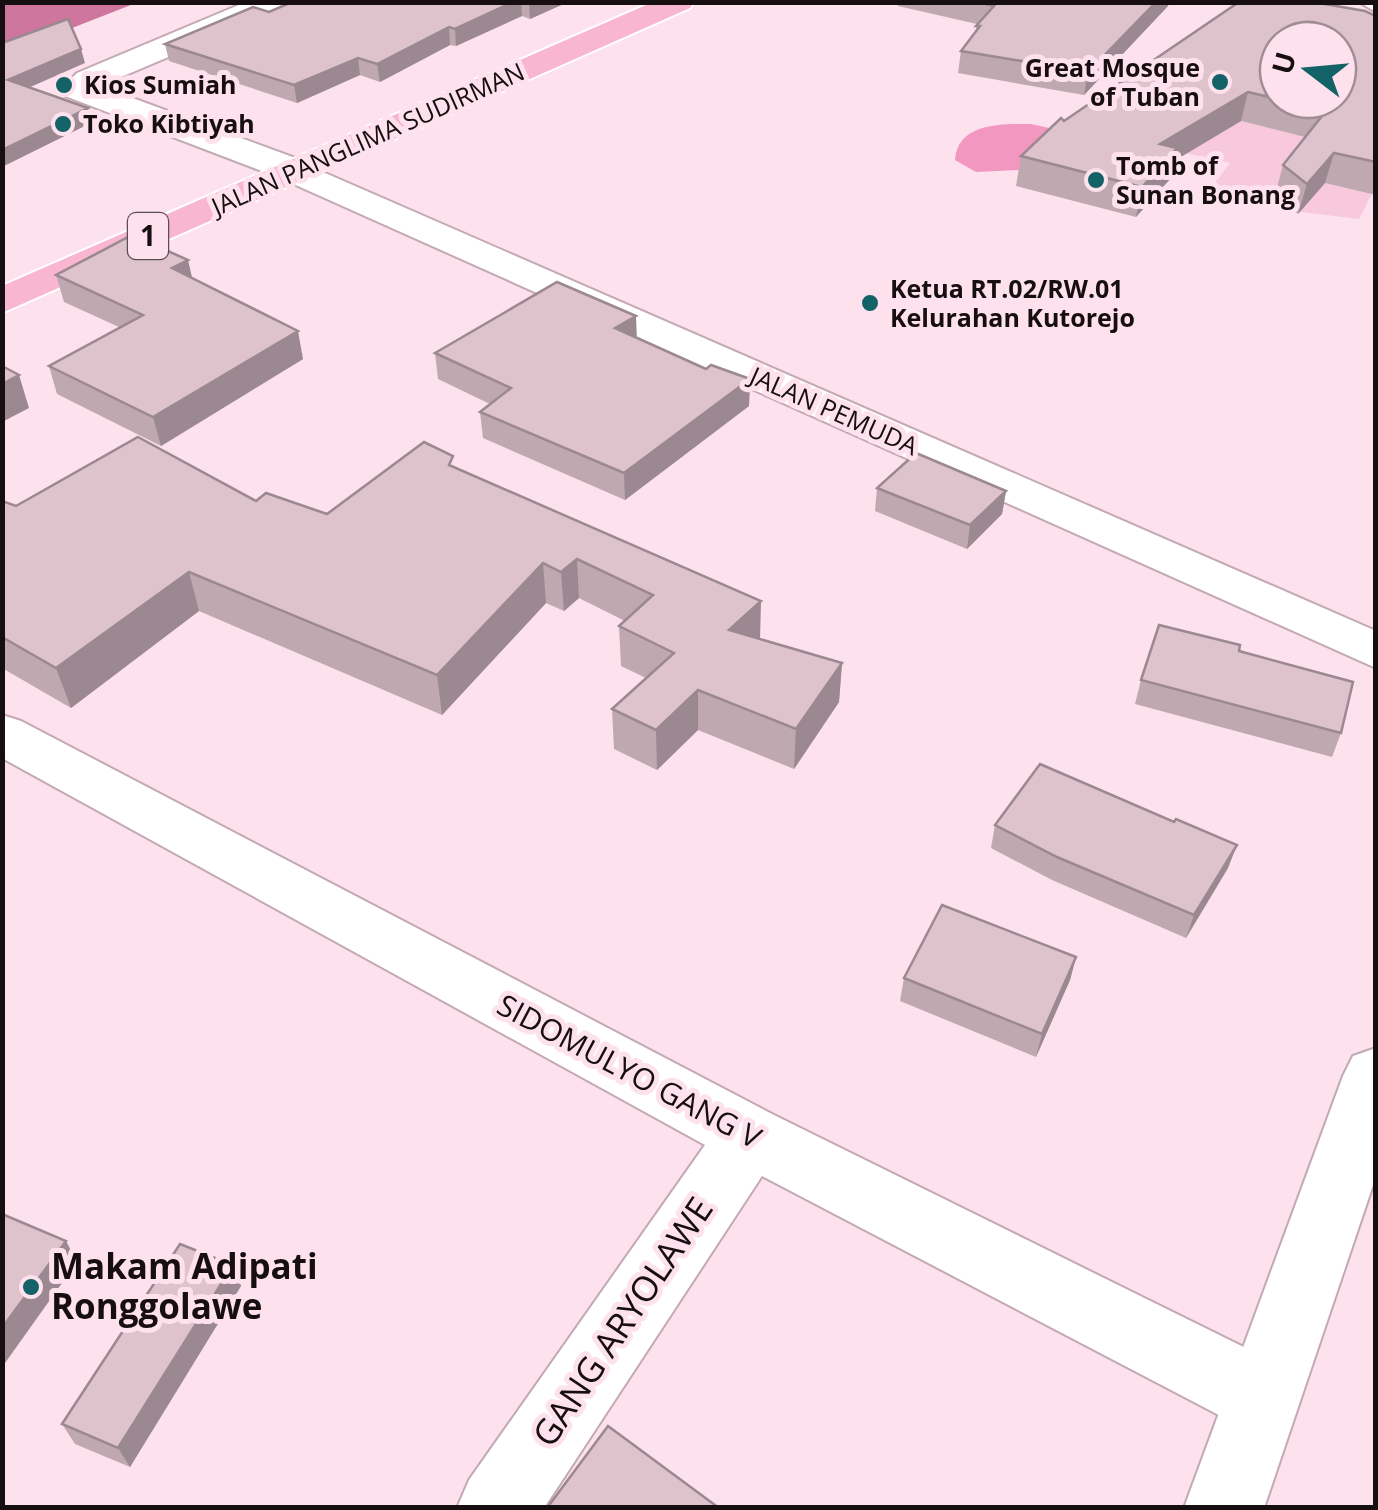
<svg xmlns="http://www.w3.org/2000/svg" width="1378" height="1510" font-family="'Open Sans',sans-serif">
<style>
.green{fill:#f8c9dc}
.forest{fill:#f297bf}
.water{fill:#ce769d}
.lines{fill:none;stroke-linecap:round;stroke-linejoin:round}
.street-casing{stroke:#c3a9b3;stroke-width:4}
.secondary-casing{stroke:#c3a9b3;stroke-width:4}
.highway-casing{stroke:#fff;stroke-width:4}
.street{fill:#fff;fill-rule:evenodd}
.secondary{fill:#fff;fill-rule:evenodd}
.highway{fill:#f9b6d1;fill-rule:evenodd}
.wall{fill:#bfa8b0}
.shaded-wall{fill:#9b8890}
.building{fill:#dec3cd;stroke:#9b8890;stroke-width:2.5}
.poi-dot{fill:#126268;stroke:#fde1ec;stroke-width:4}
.labels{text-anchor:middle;stroke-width:10;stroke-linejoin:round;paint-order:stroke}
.far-poi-label{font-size:25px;font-weight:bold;fill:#160e11;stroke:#fde1ec;text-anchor:start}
.far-street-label{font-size:25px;fill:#160e11;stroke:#fde1ec}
.shield{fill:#fde1ec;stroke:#5b4d53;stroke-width:2.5}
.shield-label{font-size:28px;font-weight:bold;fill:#160e11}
.street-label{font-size:30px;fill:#160e11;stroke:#fde1ec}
.near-poi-label{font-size:35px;font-weight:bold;fill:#160e11;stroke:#fde1ec;text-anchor:start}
.near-street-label{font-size:35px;fill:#160e11;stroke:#fde1ec}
</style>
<rect width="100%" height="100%" fill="#fde1ec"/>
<!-- green -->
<polygon class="green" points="1206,112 1293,134 1299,128 1340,186 1372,194 1359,219 1293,211 1211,188 1230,163 1126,140"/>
<!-- forest -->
<path class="forest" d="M 1031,124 L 1049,128 L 1052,134 L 1019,170 L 976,172 L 955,160 C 958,122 1002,124 1031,124 Z"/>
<!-- water -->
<polygon class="water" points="3,3 136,3 3,55"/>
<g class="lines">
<!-- street casing -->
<g class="street-casing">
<g id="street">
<polygon points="246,2 288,2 284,8 100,86 306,162 311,170 306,178 280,178 65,96 61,89 77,73"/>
<polygon points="2,715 21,721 774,1115 1290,1370 1301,1397 1290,1424 1263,1435 1236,1424 762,1176 544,1508 457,1508 469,1480 705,1145 2,758"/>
</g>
</g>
<!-- secondary casing -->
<g class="secondary-casing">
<g id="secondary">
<polygon points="1359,2 1376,2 1376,12"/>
<polygon points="293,159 1376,631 1376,668 280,178 275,170 280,162"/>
<polygon points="1376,1048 1376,1176 1264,1508 1184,1508 1343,1076 1353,1056"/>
</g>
</g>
<!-- highway casing -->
<g class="highway-casing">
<polygon id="highway" points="653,2 694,2 690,8 2,313 2,286"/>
</g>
<!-- street -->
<use href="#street" class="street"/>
<!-- secondary -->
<use href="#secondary" class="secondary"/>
<!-- highway -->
<use href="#highway" class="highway"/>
</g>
<!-- wall -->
<g class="wall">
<polygon points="292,2 568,2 530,19 522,16 456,46 450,45 380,82 360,75 297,103 169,61 165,44 269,12"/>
<polygon points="898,2 1169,2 1168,6 1084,95 958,73 961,51 975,33 977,24 898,6"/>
<polygon points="1376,16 1376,195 1325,183 1298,214 1275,195 1283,165 1305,137 1241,121 1174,161 1171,178 1136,217 1016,186 1021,156 1064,121"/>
<polygon points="56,275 193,278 303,359 161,446 57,394 49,366 119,327 64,302"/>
<polygon points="636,316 636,338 706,369 750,379 749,406 625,500 483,438 480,412 490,404 438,379 435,353"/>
<polygon points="454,467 760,639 842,663 839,702 794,769 698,730 657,770 614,749 612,709 646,678 621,666 619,626 625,621 579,598 564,611 546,603 442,715 199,611 71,708 2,668 2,501 16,506 256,501 327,514"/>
<polygon points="877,488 1006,491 1002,514 967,549 875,511"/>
<polygon points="1141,680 1341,733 1332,757 1135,704"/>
<polygon points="995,825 1228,868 1186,938 1052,880 991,848"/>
<polygon points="1076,957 1070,980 1036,1057 900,1001 904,978"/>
<polygon points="233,1265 241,1286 130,1467 75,1444 62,1424"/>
</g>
<!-- shaded-wall -->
<g class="shaded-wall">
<polygon points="513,2 521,2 522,16 456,46 455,29"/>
<polygon points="529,2 568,2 530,19"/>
<polygon points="1156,2 1169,2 1168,6 1084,95 1088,72"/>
<polygon points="449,27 450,45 380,82 377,64"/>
<polygon points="81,49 85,63 12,95 8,80"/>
<polygon points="358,58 360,75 297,103 294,85"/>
<polygon points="1248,92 1241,121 1174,161 1171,178 1136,217 1142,187 1160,144"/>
<polygon points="88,108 91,123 2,167 2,150"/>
<polygon points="1334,153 1325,183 1298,214 1307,184"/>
<polygon points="188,260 194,286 172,268"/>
<polygon points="636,316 637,342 615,328"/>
<polygon points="298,331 303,359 161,446 153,417"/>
<polygon points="19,375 29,408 2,422 2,384"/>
<polygon points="750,379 749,406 625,500 624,473"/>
<polygon points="1006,491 1002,514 967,549 970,525"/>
<polygon points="577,559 579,598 564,611 561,572"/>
<polygon points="543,563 546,603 442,715 437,675"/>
<polygon points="189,572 199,611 71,708 56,668"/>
<polygon points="761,601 760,640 729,630"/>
<polygon points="842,663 839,702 794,769 796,729"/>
<polygon points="698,690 698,730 657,770 656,730"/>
<polygon points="1237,845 1228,868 1186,938 1194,915"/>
<polygon points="1076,957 1070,980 1036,1057 1042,1034"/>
<polygon points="66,1241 77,1262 5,1363 2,1358 2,1328"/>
<polygon points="233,1265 241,1286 130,1467 118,1448"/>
</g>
<!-- building -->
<g class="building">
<polygon points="292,2 513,2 455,29 449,27 377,64 358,58 294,85 165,44 253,7 269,12"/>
<polygon points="978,2 1156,2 1088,72 961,51 980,26 976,26 994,6"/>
<polygon points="1239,2 1313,2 1365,11 1376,16 1376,162 1334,153 1307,184 1283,165 1326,111 1281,100 1338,100 1338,40 1278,40 1278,99 1248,92 1160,144 1177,148 1142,187 1021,156 1061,118 1064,121"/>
<polygon points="68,19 81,49 8,80 88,108 2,150 2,43"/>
<polygon points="132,235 188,260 172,268 298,331 153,417 49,366 143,315 56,275"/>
<polygon points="557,282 636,316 615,328 706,369 711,365 750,379 624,473 480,412 511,388 435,353"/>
<polygon points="2,366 19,375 2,384"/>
<polygon points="138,437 256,501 266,493 327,514 424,442 453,456 449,465 761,601 729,630 842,663 796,729 698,690 656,730 612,709 674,653 619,626 653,595 577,559 561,572 543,563 437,675 189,572 56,668 2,637 2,501 16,506"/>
<polygon points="916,453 1006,491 970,525 877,488"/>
<polygon points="1159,625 1240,645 1239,651 1353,682 1341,733 1141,680"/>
<polygon points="1040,764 1174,822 1176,819 1237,845 1194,915 1057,857 995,825"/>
<polygon points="942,905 1076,957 1042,1034 904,978"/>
<polygon points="2,1214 66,1241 2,1328"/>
<polygon points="180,1244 233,1265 118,1448 62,1424"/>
<polygon points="608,1426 719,1508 547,1508"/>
</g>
<!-- markers -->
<g class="poi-dot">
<circle cx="1220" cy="82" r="10"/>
<circle cx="64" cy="85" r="10"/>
<circle cx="63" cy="124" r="10"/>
<circle cx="1096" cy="180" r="10"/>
<circle cx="870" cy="303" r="10"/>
<circle cx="31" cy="1287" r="10"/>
</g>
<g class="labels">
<!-- far-poi labels -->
<g class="far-poi-label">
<text x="1200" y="77" text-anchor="end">Great Mosque<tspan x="1200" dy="29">of Tuban</tspan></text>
<text x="84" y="94">Kios Sumiah</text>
<text x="83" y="133">Toko Kibtiyah</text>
<text x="1116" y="175">Tomb of<tspan x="1116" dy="29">Sunan Bonang</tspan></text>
<text x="890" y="298">Ketua RT.02/RW.01<tspan x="890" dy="29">Kelurahan Kutorejo</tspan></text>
</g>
<!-- far-street labels -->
<g class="far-street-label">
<text transform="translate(368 139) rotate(-24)" y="9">JALAN PANGLIMA SUDIRMAN</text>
<text transform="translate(834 411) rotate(24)" y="9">JALAN PEMUDA</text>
</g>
<!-- shield labels -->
<rect class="shield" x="128" y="213" width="40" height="46" rx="8"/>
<g class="shield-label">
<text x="148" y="246">1</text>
</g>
<!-- street labels -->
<g class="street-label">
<text transform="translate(629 1072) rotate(28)" y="10">SIDOMULYO GANG V</text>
</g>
<!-- near-poi labels -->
<g class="near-poi-label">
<text x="51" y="1279">Makam Adipati<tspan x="51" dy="40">Ronggolawe</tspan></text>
</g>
<!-- near-street labels -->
<g class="near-street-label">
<text transform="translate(623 1322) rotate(-56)" y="12">GANG ARYOLAWE</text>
</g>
</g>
<!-- border -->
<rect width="1378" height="1510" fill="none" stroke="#160e11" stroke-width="10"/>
<!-- north arrow -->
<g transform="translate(1308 70) rotate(286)"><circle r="48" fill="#fde1ec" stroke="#a18d94" stroke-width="2.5"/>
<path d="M0-8L18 38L0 25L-18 38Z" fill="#126268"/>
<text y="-15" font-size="28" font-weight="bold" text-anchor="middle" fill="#160e11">U</text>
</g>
</svg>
